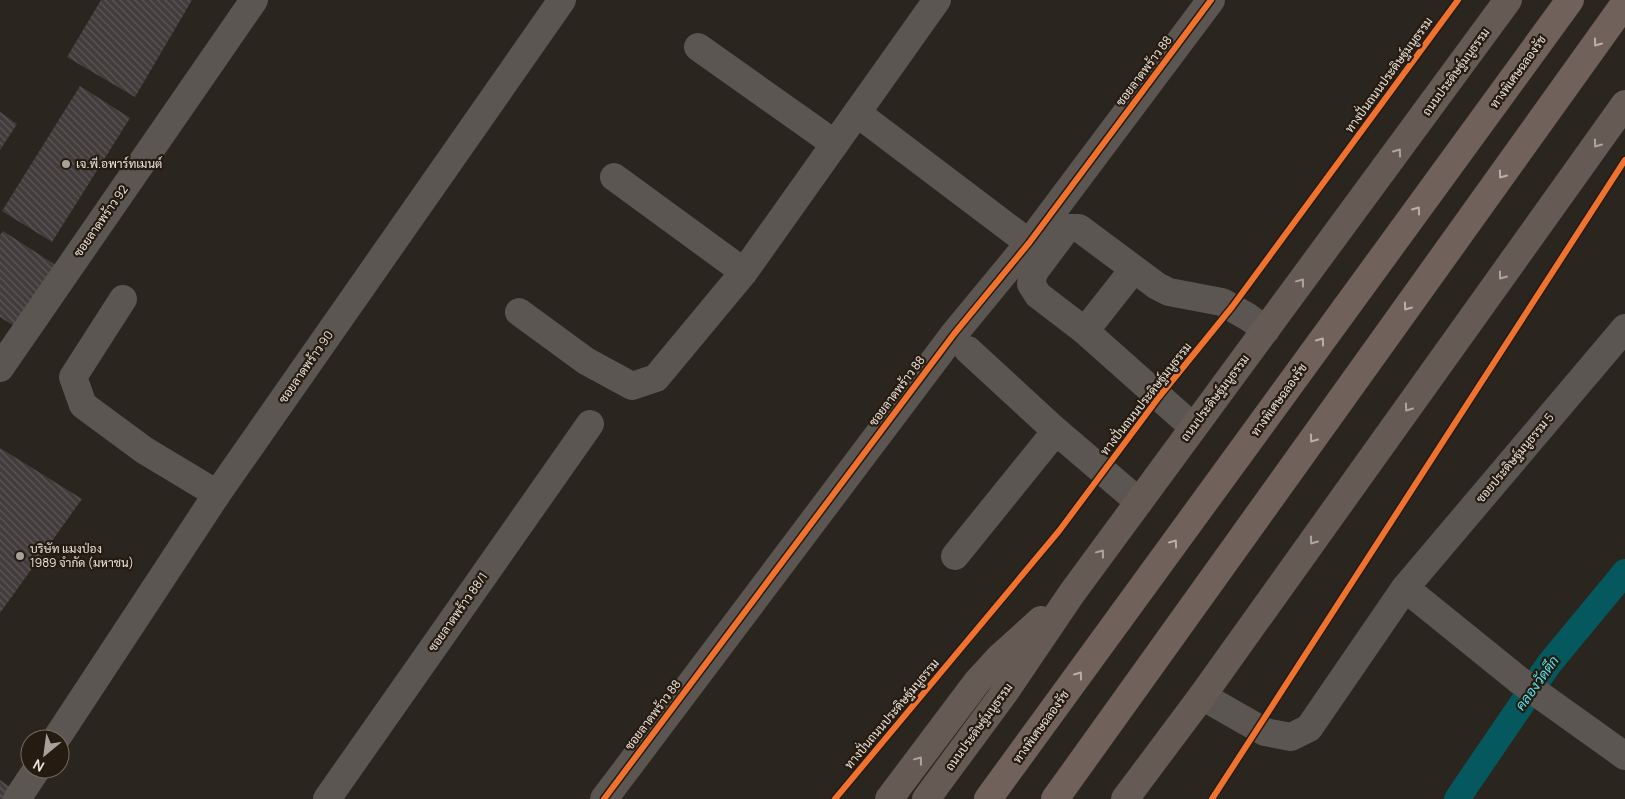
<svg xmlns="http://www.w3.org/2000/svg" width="1625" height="799" font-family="Manrope,Sarabun,sans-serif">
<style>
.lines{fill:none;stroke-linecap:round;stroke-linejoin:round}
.canal{stroke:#04585e;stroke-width:26}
.building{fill:url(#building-back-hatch)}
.minor{stroke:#5b5651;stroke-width:28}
.major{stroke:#665a55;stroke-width:28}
.highway{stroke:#71615b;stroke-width:28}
.cycleway-casing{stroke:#261b11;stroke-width:9}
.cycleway{stroke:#ef722f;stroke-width:6}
.oneway{stroke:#baafa8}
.oneway2{stroke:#afa59f}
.poi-dot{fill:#a8a09a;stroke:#261b11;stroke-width:2}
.labels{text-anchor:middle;stroke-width:4.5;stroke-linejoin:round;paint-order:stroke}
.street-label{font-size:12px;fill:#ebe3dc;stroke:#261b11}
.poi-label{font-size:12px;fill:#ebe3dc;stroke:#261b11;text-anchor:start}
.water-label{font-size:14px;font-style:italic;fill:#53e6f3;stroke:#261b11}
</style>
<defs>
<pattern id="building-back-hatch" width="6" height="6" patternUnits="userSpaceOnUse" patternTransform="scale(1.25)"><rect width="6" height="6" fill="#423c3c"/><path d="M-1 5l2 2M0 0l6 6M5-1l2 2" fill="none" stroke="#5d5858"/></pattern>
</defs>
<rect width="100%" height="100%" fill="#2b251f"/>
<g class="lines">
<!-- canal -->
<polyline class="canal" points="1457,799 1549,664 1625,572"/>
</g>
<!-- building -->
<g class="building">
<polygon points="101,0 192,0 135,97 67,57"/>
<polygon points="80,86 130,118 52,242 2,211"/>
<polygon points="0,112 17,124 0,150"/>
<polygon points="3,231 57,266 16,327 0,317 0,235"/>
<polygon points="0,448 82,499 0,613"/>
<polygon points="0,780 14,790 8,799 0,799"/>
</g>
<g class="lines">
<!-- minor -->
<g class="minor">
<polyline points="698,47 835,144"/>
<polyline points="857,113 1029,243"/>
<polyline points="614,177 744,272"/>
<polyline points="123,299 73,377 83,405 144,450 217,494"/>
<polyline points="519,312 586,361 632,386 656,378 744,272 937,0"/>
<polyline points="1625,328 1405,588 1520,681 1625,756"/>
<polyline points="1085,331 1133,270"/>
<polyline points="968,350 1056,431"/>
<polyline points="0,368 254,0"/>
<polyline points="1193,427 1085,331 1038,295 1031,284 1034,272 1067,228 1079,228 1157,286 1169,292 1222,302 1248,317 1266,330"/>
<polyline points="955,556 1056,431 1139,502"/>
<polyline points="1202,696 1265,732 1291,737 1309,728 1405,588"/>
<polyline points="56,739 217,494 562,0"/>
<polyline points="17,799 37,769"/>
<polyline points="327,799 590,424"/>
<polyline points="604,799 954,334 1029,243 1211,0"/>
</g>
<!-- major -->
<g class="major">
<polyline points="889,799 977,682 999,658 1041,620"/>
<polyline points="926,799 1005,692 1072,593 1508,0"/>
<polyline points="1125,799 1202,696 1625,104"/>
</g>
<!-- highway -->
<g class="highway">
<polyline points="988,799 1570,0"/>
<polyline points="1055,799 1625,3"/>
</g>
<!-- cycleway casing -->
<g class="cycleway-casing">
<g id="cycleway">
<polyline points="604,799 954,334 1029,243 1211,0"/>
<polyline points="835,799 1059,531 1159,397 1232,307 1458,0"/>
<polyline points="1212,799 1625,160"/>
</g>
</g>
<!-- cycleway -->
<use href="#cycleway" class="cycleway"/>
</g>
<!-- one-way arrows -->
<defs><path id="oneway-chevron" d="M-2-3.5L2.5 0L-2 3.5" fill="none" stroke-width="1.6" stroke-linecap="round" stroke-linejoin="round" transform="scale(1.25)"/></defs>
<g class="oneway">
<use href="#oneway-chevron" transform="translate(1597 43) rotate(126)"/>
<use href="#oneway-chevron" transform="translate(1502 175) rotate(126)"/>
<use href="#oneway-chevron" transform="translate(1417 210) rotate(-54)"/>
<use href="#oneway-chevron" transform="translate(1407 307) rotate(126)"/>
<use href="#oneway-chevron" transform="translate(1321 341) rotate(-54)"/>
<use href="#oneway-chevron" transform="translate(1313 439) rotate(126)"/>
<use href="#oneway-chevron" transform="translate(1174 543) rotate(-54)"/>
<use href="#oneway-chevron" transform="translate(1079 675) rotate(-54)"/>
</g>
<g class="oneway2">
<use href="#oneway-chevron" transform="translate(1597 144) rotate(126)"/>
<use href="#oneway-chevron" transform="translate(1398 152) rotate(-54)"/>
<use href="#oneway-chevron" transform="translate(1502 276) rotate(126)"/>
<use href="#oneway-chevron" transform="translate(1301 282) rotate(-53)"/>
<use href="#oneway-chevron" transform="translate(1408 408) rotate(126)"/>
<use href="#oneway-chevron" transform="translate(1313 541) rotate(126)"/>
<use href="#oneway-chevron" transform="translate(1101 553) rotate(-53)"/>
<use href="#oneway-chevron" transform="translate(919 760) rotate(-53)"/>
</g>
<!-- markers -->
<g class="poi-dot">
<circle cx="66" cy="164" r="5"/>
<circle cx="20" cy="556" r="5"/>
</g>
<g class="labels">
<!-- street labels -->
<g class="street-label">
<text transform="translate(1144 71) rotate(-53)" y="4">ซอยลาดพร้าว 88</text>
<text transform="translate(1456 72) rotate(-54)" y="4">ถนนประดิษฐ์มนูธรรม</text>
<text transform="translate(1518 72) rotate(-54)" y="4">ทางพิเศษฉลองรัช</text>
<text transform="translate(1389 75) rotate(-54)" y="4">ทางปั่นถนนประดิษฐ์มนูธรรม</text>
<text transform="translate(101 221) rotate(-55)" y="4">ซอยลาดพร้าว 92</text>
<text transform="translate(306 367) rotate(-55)" y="4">ซอยลาดพร้าว 90</text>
<text transform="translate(897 391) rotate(-53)" y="4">ซอยลาดพร้าว 88</text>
<text transform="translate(1215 398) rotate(-53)" y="4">ถนนประดิษฐ์มนูธรรม</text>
<text transform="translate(1146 399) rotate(-52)" y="4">ทางปั่นถนนประดิษฐ์มนูธรรม</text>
<text transform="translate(1279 400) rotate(-54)" y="4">ทางพิเศษฉลองรัช</text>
<text transform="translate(1515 458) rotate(-50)" y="4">ซอยประดิษฐ์มนูธรรม 5</text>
<text transform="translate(458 612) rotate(-55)" y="4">ซอยลาดพร้าว 88/1</text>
<text transform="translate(892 714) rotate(-50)" y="4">ทางปั่นถนนประดิษฐ์มนูธรรม</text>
<text transform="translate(653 715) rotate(-53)" y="4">ซอยลาดพร้าว 88</text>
<text transform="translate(979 727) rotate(-54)" y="4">ถนนประดิษฐ์มนูธรรม</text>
<text transform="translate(1041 727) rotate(-54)" y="4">ทางพิเศษฉลองรัช</text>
</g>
<!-- poi labels -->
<g class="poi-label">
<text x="76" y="168">เจ.พี.อพาร์ทเมนต์</text>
<text x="30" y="553">บริษัท แมงป่อง<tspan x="30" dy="14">1989 จำกัด (มหาชน)</tspan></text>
</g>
<!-- water labels -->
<g class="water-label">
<text transform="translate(1537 683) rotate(-54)" y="5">คลองวัดตึก</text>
</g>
</g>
<!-- north arrow -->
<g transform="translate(45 754) rotate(209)"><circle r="24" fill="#261b11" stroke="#756b62"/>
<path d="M0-4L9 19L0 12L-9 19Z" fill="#a8a09a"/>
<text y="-8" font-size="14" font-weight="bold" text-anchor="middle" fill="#ebe3dc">N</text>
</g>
</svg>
